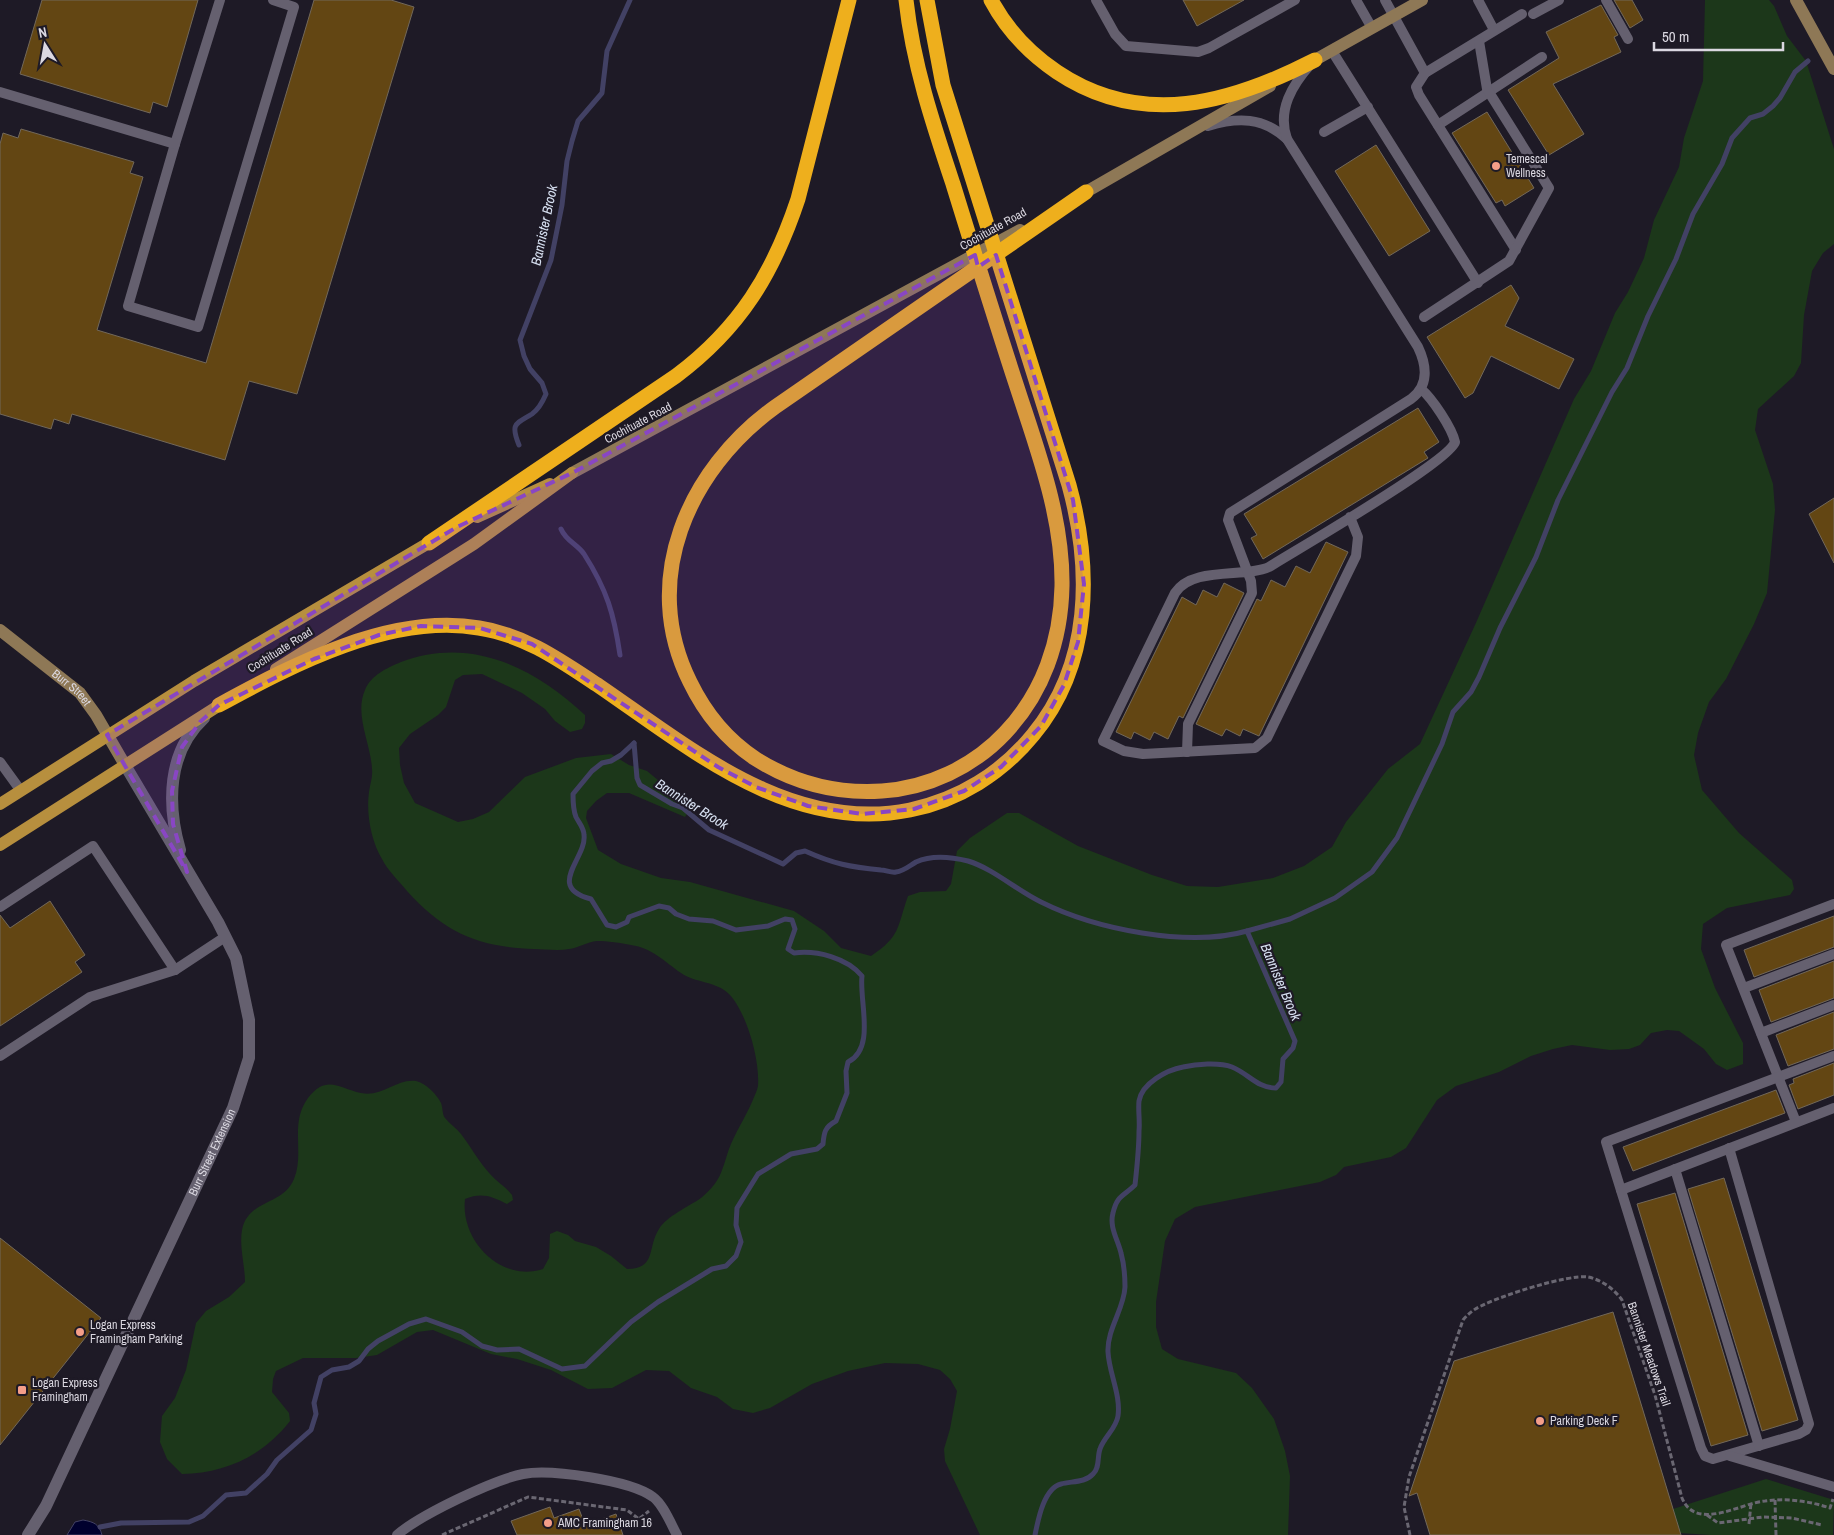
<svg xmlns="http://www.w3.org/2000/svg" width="1834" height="1535" font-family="'Archivo Narrow',sans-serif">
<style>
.green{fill:#1c371a}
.water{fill:#00002e;stroke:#424164}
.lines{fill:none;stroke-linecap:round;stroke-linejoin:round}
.stream{stroke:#424164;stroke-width:5}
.building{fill:#634613;stroke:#72685a}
.path{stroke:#6a6772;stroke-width:3;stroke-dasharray:5 2.5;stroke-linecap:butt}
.lane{stroke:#65606f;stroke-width:10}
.street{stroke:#65606f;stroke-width:12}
.secondary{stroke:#8e7856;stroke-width:12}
.primary{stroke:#b78f3e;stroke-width:12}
.highway{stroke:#eeaf1d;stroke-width:15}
.marked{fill:#8946c4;fill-opacity:0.2;stroke:#8946c4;stroke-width:4;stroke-dasharray:10 6;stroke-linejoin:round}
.poi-dot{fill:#f49e89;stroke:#1e1a26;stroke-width:2}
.labels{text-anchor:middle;stroke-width:4.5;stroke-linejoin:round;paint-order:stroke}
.poi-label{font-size:12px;fill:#dbd8e1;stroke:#1e1a26;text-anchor:start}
.street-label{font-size:12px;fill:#dbd8e1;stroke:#1e1a26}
.water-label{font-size:14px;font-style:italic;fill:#d7e0f1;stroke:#1e1a26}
</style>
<rect width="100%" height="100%" fill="#1e1a26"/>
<!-- green -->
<g class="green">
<path d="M 1705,0 L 1769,0 L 1774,6 L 1787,36 L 1806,61 L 1834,149 L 1834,244 L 1823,253 L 1812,271 L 1804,315 L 1801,363 L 1794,376 L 1758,409 L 1755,430 L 1773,484 L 1775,510 L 1767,593 L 1754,624 L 1726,679 L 1709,702 L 1698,733 L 1694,755 L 1702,790 L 1739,833 L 1792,880 L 1794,889 L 1790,895 L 1727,908 L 1703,924 L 1701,949 L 1715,988 L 1743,1043 L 1743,1064 L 1727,1070 L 1716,1064 L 1704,1049 L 1679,1031 L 1667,1030 L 1651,1033 L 1640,1045 L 1629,1049 L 1610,1050 L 1572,1045 L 1553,1049 L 1531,1056 L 1499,1072 L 1456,1086 L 1437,1100 L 1406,1148 L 1391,1157 L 1344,1167 L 1336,1175 L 1320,1182 L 1195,1207 L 1175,1219 L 1165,1241 L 1156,1302 L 1156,1327 L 1162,1349 L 1178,1359 L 1236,1373 L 1252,1388 L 1274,1419 L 1285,1451 L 1290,1476 L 1288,1535 L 980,1535 L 945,1461 L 944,1449 L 950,1429 L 957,1391 L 950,1379 L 940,1370 L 918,1364 L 885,1363 L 848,1371 L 812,1384 L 770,1408 L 753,1413 L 733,1409 L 717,1397 L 691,1388 L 669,1371 L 646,1370 L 612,1388 L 588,1389 L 551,1370 L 517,1359 L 491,1354 L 433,1330 L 417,1332 L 377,1355 L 356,1358 L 303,1358 L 276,1371 L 273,1379 L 272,1392 L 289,1413 L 290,1421 C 263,1456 225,1473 182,1474 L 167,1459 L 160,1442 L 162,1416 L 175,1398 L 186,1370 L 196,1323 L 206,1311 L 229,1297 L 245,1282 C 245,1265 239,1247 242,1230 C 248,1199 283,1206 294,1179 C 305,1152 289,1124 308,1098 C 326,1074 339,1088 361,1093 C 381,1098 397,1078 416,1081 C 426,1083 437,1095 441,1103 C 443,1108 442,1114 445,1118 C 450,1124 456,1128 461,1134 C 471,1147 479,1162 490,1174 C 497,1182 506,1187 512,1195 L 513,1200 L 507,1204 C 492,1196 481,1192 465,1199 C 460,1240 501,1283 543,1269 L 549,1258 L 550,1234 L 557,1231 L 568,1235 L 575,1241 L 596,1247 L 611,1256 L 627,1269 C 657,1269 647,1247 659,1229 C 667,1216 688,1207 701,1198 C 721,1181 721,1173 729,1149 C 735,1133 745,1118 752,1102 C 754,1097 757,1091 758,1086 C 760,1060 747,1013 729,994 C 716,981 695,983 681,973 C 665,962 652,948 631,945 C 621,943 607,941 597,941 C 587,942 578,948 569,949 C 558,951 545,949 534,949 C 478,947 445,933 407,891 C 399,881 388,871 382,859 C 371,841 366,813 369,792 C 370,784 373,777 372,769 C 371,744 354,715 365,690 C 371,675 387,668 401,662 C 471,636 533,667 585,715 L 585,723 L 582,729 L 570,732 L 555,721 L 545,709 L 522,693 L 482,674 L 463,675 L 455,680 L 446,707 L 438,715 L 410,734 L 399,748 L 400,765 L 404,783 L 415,803 L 458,822 L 473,819 L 489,812 L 525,777 L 576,758 L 611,754 L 629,765 L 647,771 L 664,785 L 688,800 L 691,807 L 685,817 L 629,793 L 607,793 L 596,801 L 587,811 L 586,818 L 598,850 L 621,864 L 661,878 L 690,882 L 794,911 L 824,931 L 841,948 L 871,956 C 901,936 897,927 908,896 L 920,892 L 946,891 L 951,884 L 957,851 L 970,838 L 1007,813 L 1019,813 L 1078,846 L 1152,875 L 1187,886 L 1218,887 L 1273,878 L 1304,866 L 1332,847 L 1346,822 L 1388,769 L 1420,744 L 1475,625 L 1574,399 L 1591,371 L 1615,313 L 1628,292 L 1644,258 L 1654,220 L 1679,167 L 1684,138 L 1703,81 Z"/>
<polygon points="1766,1479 1834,1500 1833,1535 1710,1535 1680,1533 1673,1509"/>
</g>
<!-- water -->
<path class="water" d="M 83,1520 C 94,1522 99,1524 102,1535 L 67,1535 L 75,1522 Z"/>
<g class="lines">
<!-- stream -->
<g class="stream">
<path d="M 519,445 C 510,423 516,424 532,414 C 539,409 543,401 546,394 L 542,383 L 530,369 L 524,356 L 520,340 L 551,260 L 562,205 L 567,161 L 572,141 L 578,121 L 602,93 L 607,51 L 630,0"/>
<path d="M 561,529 C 566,541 577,544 584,554 C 607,590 614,614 620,655"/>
<path d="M 634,743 L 637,778 L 640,785 L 672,804 L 683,808 L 709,830 L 783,864 L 796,853 L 805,851 C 834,864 850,867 881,870 C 886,870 891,873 896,872 C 904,871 909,866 916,862 C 931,855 952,857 968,861 C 994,869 1016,890 1041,902 C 1095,929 1188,948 1247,931 L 1295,1041 L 1293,1048 L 1283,1059 L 1281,1082 L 1276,1088 C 1257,1088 1249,1074 1232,1067 C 1219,1062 1196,1064 1183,1067 C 1167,1070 1142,1083 1139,1101 C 1138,1110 1140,1121 1139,1131 C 1139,1149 1137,1167 1135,1185 C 1124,1196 1117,1195 1113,1213 C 1109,1227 1118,1240 1121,1253 C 1124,1264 1125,1275 1125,1287 C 1124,1309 1107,1329 1108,1352 C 1109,1373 1121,1395 1118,1416 C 1116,1429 1104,1437 1100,1449 C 1097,1457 1100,1468 1093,1474 C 1085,1483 1071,1481 1061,1484 C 1044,1488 1038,1520 1035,1535"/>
<polyline points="1247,931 1290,919 1335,898 1372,872 1397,838 1442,744 1453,712 1471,692 1479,677 1500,628 1536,557 1558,500 1612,392 1627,368 1648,316 1676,259 1693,214 1722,164 1732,138 1750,118 1763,114 1773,106 1780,98 1795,72 1808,61"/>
<path d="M 100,1527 L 121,1523 L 189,1522 L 203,1516 L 226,1495 L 246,1493 L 267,1474 L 277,1460 L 311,1430 L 316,1414 L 314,1403 L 321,1377 L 332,1370 L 349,1367 L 359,1361 L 368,1349 L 378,1341 L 409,1324 L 426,1319 L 462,1332 L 482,1346 L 497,1350 L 519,1349 L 562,1369 L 585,1366 L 631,1322 L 658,1302 L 712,1269 L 726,1266 L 736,1256 L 741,1242 L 736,1225 L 737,1208 L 758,1174 L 791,1154 L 817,1149 L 823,1144 C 824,1132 825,1127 836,1121 L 847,1093 L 846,1071 L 848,1062 C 876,1048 859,1001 862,976 C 847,958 817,950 794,953 L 788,949 L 795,929 L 792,920 L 785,919 L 768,926 L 736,930 L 713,921 L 689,919 L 676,914 L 669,908 L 659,906 L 629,917 L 627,922 L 616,927 L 607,925 L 591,899 C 545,887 587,858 584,835 C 584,828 579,823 576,817 C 573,810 573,801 573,794 L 592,771 L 602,763 L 611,761 L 621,755 L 634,743"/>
</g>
</g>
<!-- building -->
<g class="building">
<polygon points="42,0 198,0 167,107 153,102 150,113 20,74"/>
<polygon points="314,0 391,0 414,7 297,394 249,381 225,460 72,414 69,424 54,419 51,429 0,414 0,144 3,133 18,138 21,129 134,162 130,173 143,177 97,330 206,363"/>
<polygon points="1183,0 1244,0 1197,26"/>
<polygon points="1614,0 1632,0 1643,20 1630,28"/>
<polygon points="1601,5 1618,35 1614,37 1621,52 1553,84 1584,134 1549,155 1508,90 1559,58 1546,32"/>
<polygon points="1487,112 1534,188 1505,206 1502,200 1496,203 1452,133"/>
<polygon points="1376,145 1430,231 1389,256 1335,171"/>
<polygon points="1511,285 1519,298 1505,326 1574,359 1559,389 1491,356 1473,393 1465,398 1427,337"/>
<polygon points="1418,408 1439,442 1424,452 1428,458 1263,559 1251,538 1257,535 1244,514"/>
<polygon points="1834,498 1834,563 1809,514"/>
<polygon points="1326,542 1348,552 1259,736 1243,729 1240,736 1226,729 1222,736 1196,724 1257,599 1261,601 1271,580 1285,587 1296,566 1310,573"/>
<polygon points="1224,583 1244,593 1183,718 1179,716 1168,739 1154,732 1150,740 1134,732 1131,739 1116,732 1182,597 1196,605 1203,590 1217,597"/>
<polygon points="50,901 85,955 75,962 82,972 0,1026 0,915 10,928"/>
<polygon points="1834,916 1834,947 1754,977 1744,950"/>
<polygon points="1834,961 1834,998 1771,1022 1759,990"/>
<polygon points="1834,1012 1834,1049 1788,1066 1776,1035"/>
<polygon points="1834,1063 1834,1095 1798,1109 1789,1085 1794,1083 1793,1079"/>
<polygon points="1776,1090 1785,1113 1633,1171 1623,1147"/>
<polygon points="1724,1178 1798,1420 1762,1431 1688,1189"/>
<polygon points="1675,1193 1748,1435 1711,1446 1637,1204"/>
<polygon points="0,1238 101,1318 0,1445"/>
<polygon points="1613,1312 1681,1535 1430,1535 1417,1493 1409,1496 1454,1361"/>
<polygon points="550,1507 554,1518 579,1509 585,1525 616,1514 623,1535 517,1535 511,1521"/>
</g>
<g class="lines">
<!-- path -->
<g class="path">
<polyline points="1775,1500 1776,1535"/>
<polyline points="1707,1515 1718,1523 1763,1517 1792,1518 1822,1525"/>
<polyline points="1749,1524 1751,1503"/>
<polyline points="442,1535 528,1497 627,1510 639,1519 649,1511"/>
<path d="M 1410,1535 L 1404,1507 L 1409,1477 L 1463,1320 C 1468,1314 1474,1309 1481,1306 C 1500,1296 1568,1274 1588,1277 C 1602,1280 1614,1289 1622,1300 L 1655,1395 L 1682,1498 C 1696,1532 1741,1503 1765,1501 C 1787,1498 1809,1501 1830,1508 L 1833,1499"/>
</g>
<!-- lane -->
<g class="lane">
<polyline points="220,0 175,144 128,306 198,327 294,7 273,0"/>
<polyline points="1096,0 1115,34 1126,46 1198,52 1209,48 1295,0"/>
<polyline points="1356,0 1372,28"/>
<polyline points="1385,0 1425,73"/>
<polyline points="1478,0 1494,30"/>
<polyline points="1606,0 1628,39"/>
<polyline points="1533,14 1559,0"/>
<polyline points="1332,51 1478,283"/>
<polyline points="0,92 175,144"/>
<polyline points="1438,125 1542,57"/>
<path d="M 1208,126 C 1238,117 1263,117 1287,139"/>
<polyline points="1324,132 1368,107"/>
<polyline points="1516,250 1419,95 1416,87 1425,73 1522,14"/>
<polyline points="1424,317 1509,261 1549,188 1487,89 1479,41"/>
<path d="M 1350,517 L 1358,537 L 1356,556 L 1267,738 L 1255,748 L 1143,754 L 1124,751 L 1103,741 L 1175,593 C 1192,566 1245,578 1269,567 C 1296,550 1449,462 1455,442 C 1452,428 1432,398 1421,389"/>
<path d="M 1187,752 L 1188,724 L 1252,593 L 1251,581 L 1228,520 L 1230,513 L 1411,399 C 1429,386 1427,366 1418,347 L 1287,139 C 1277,110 1292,85 1311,64"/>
<polyline points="0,762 21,791"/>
<polyline points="0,907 93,846 175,970"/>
<polyline points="1744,988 1834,954"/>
<polyline points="1761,1033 1834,1005"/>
<polyline points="0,1056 90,997 175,970 225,937"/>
<polyline points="1796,1122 1726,945 1834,904"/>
<polyline points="1729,1148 1809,1424 1806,1430 1799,1434 1713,1459 1705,1456 1701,1448 1606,1142 1834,1056"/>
<polyline points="1675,1169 1759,1446"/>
<polyline points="1621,1190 1834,1108"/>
<polyline points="1730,1456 1834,1487"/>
<path d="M 397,1535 C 420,1515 493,1480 523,1474 C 551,1469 630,1480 653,1497 C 663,1504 671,1524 677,1535"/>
</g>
<!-- street -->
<g class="street">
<path d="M 180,850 C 167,805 167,752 204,718"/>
<path id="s1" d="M 28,1535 L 46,1506 L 233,1108 L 249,1058 L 249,1020 L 236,958 L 218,922 L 125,765"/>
</g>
<!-- secondary -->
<g class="secondary">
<polyline points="1796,0 1834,69"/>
<polyline points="1306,65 1422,0"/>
<polyline points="1079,196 1270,86"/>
<polyline points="572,473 1020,230"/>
<path id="s2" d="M 0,630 L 80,693 L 96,715 L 125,765"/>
</g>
<!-- primary -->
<g class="primary">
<polyline points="477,517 550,484"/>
<polyline points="276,669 474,544 572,473"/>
<polyline points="0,804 194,681 437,538"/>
<polyline points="0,845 226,701"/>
</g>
<!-- highway -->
<g class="highway">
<path d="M 906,0 C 913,64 933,124 953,184 C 974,252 995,320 1017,387 C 1038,452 1063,517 1062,586 C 1061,641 1043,693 1005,733 C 973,767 928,788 882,791 C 837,794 794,783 756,759 C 727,740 705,713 690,682 C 639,580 688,470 775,407 L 1086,192"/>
<path d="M 991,0 C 1007,30 1029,53 1057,72 C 1142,129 1231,103 1315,60"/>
<path d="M 429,543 L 676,376 C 740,328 773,274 798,199 L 849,0"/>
<path d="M 219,705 C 294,664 392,613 479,628 C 525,635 561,661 599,686 C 691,749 791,834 910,810 C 959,800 1002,773 1033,735 C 1092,664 1092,569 1069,485 L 943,85 L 927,0"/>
</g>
</g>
<!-- marked area -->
<path class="marked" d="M 975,255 L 978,267 L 996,255 L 1073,500 L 1084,584 L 1078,642 L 1064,685 L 1041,726 L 1001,767 L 964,791 L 914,809 L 862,814 L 808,806 L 756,787 L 718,767 L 532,644 L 480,628 L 421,626 L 379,635 L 314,659 L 219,705 L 200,722 L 182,747 L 172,791 L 173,824 L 187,872 L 107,735 L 457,527 L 572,473 Z"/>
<!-- markers -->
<g class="poi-dot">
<circle cx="1496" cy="166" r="5"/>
<circle cx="80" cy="1332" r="5"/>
<rect x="17" y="1385" width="10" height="10" rx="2.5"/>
<circle cx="1540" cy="1421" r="5"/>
<circle cx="548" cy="1523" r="5"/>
</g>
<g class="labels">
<!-- poi labels -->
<g class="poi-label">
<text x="1506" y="163">Temescal<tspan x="1506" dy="14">Wellness</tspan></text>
<text x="90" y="1329">Logan Express<tspan x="90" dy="14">Framingham Parking</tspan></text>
<text x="32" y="1387">Logan Express<tspan x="32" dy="14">Framingham</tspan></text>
<text x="1550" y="1425">Parking Deck F</text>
<text x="558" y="1527">AMC Framingham 16</text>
</g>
<!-- street labels -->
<g class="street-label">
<text transform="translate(993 229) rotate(-29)" y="4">Cochituate Road</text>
<text transform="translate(638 423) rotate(-28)" y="4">Cochituate Road</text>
<text transform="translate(280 650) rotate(-32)" y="4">Cochituate Road</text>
<text dy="4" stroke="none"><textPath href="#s2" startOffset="92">Burr Street</textPath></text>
<text dy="4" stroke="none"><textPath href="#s1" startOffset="425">Burr Street Extension</textPath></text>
<text transform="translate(1649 1354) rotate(71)" y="4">Bannister Meadows Trail</text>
</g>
<!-- water labels -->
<g class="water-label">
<text transform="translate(544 225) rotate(-78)" y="5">Bannister Brook</text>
<text transform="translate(692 804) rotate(32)" y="5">Bannister Brook</text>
<text transform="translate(1281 982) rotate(67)" y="5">Bannister Brook</text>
</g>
</g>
<!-- north arrow -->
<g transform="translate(45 45) rotate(349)" stroke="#1e1a26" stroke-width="4" paint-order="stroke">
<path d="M0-4L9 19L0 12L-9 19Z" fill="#dbd8e1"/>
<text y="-8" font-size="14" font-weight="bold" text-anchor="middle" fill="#dbd8e1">N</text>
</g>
<!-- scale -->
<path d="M1654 42v8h129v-8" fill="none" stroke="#dbd8e1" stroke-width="2.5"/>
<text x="1662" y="42" font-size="15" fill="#dbd8e1" stroke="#1e1a26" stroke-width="4" paint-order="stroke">50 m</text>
</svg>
